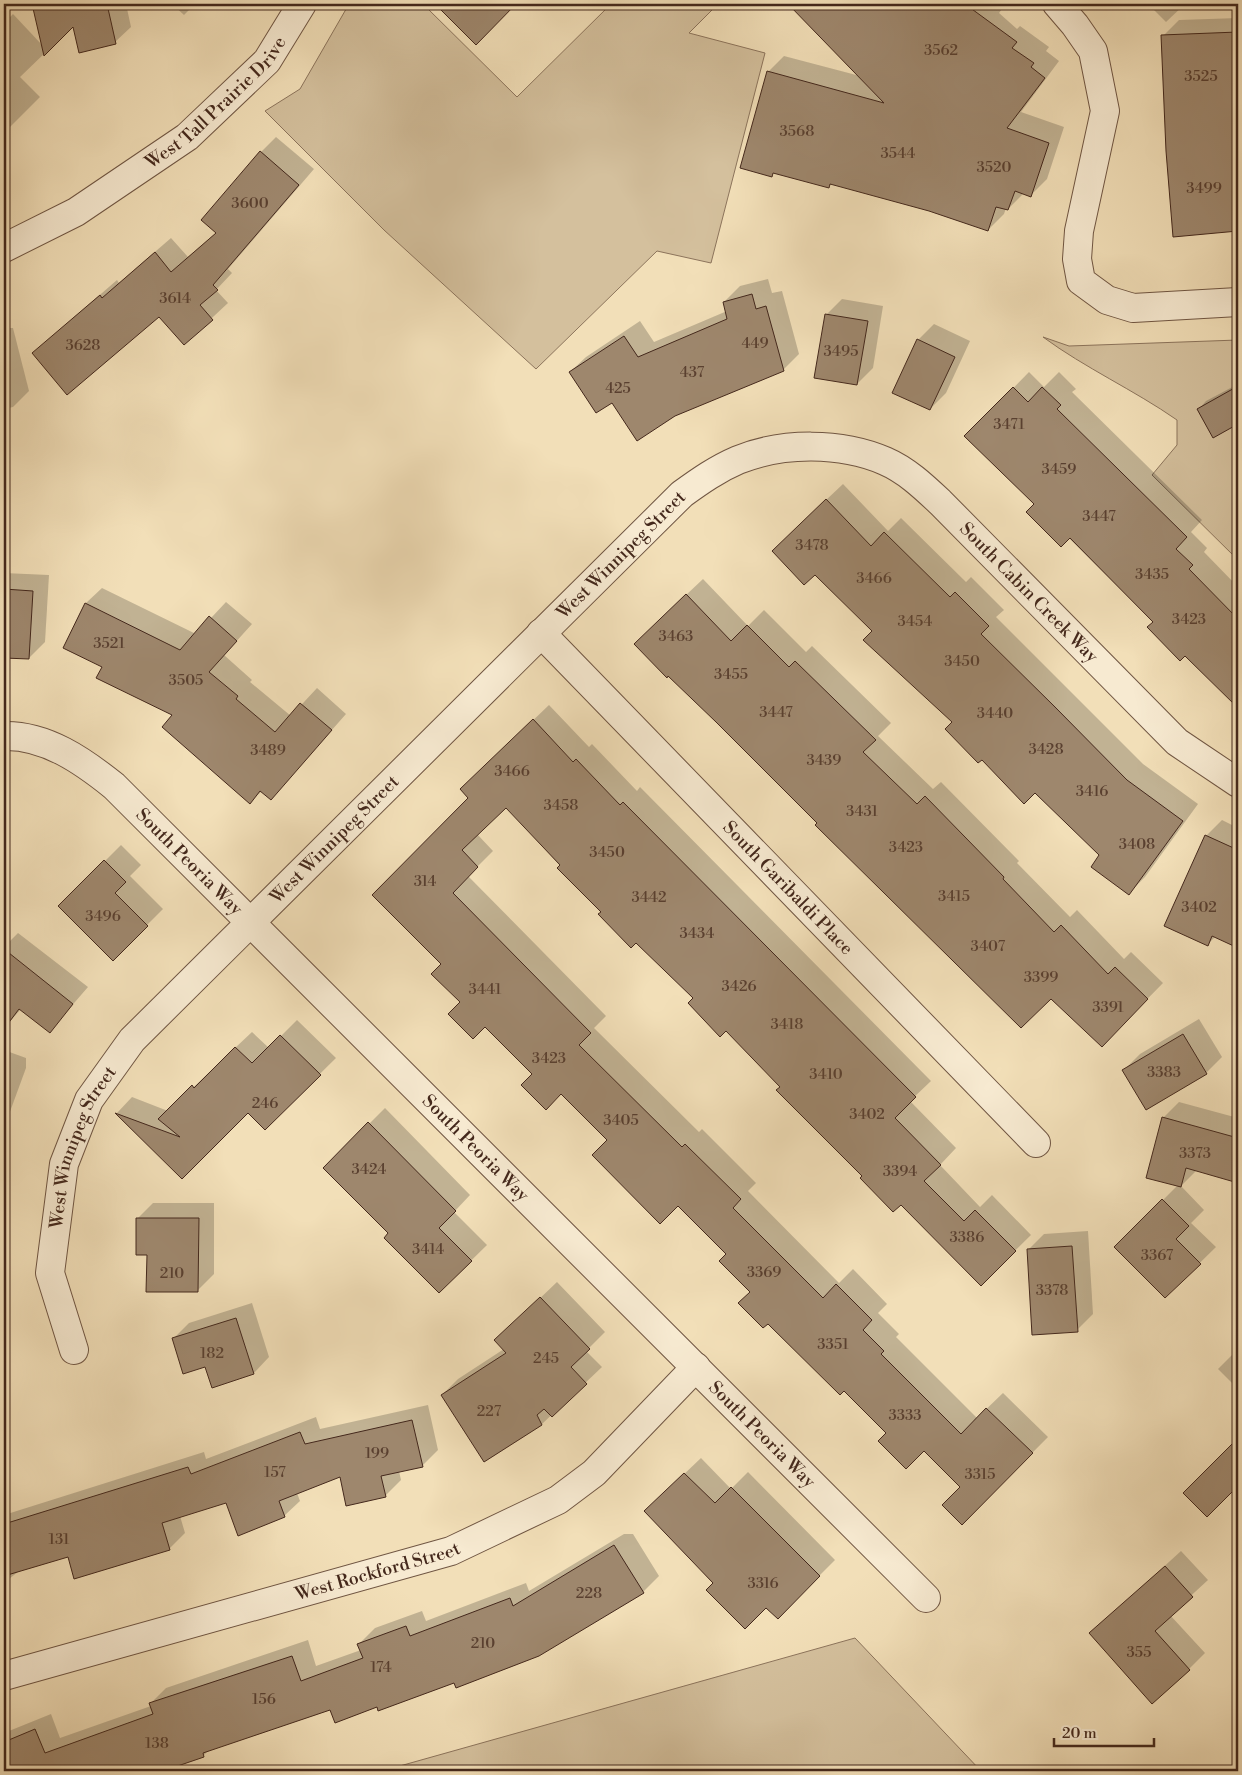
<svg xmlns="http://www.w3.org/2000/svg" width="1242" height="1775" font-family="'Libre Bodoni',serif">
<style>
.green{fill:#d4c09d;stroke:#8c745c}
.shadow{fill:#0003}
.building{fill:#9e876d;stroke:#44281c}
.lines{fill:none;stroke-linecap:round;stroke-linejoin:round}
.street-casing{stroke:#705643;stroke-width:30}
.street{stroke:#f7ead1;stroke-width:28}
.labels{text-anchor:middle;stroke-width:4.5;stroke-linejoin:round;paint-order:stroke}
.number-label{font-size:15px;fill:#5a4030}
.street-label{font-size:18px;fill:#44281c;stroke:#f7ead1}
</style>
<rect width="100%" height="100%" fill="#f2dfb8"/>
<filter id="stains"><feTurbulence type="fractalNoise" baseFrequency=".004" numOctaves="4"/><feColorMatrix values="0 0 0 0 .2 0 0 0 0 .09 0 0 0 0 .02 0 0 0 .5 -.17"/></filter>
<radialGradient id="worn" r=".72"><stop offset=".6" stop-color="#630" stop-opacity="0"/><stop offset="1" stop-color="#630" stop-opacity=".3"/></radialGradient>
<!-- green -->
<g class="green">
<polygon points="349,4 423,4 517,97 611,4 718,4 689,33 765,53 711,263 657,251 536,369 384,230 265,111 300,89"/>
<path d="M 1043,337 L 1069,346 L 1238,340 L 1238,560 L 1152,475 L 1177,445 L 1177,420 C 1134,390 1085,368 1043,337 Z"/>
<polygon points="855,1638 981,1771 382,1771"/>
</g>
<!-- shadow -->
<g class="shadow">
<polygon points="33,4 126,4 131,27 115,42 74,25 20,77 40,97 4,133 4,23 13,14 43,46"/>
<polygon points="172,4 195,4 184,15"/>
<polygon points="437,4 515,4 476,43"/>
<polygon points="790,4 1002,4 1005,5 999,13 1017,29 1020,26 1049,47 1046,51 1059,61 1021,112 1064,127 1047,179 1031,195 1024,193 1008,209 1006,208 1004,214 988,230 929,210 832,184 828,187 774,172 771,175 768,72 784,56 860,76"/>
<polygon points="1148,4 1185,4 1166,22"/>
<polygon points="1238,18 1238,229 1174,235 1163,36 1179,20"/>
<polygon points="276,137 314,169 228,269 232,273 216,290 228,303 184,344 159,315 33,353 117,280 119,283 171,238 188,257 217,232 261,152"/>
<polygon points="768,279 772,293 782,291 799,354 783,370 612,401 570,372 586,357 640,321 654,342 727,311 724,302 740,286"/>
<polygon points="842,299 883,306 873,368 857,384 826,315"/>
<polygon points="934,324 970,341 946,393 930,409 918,340"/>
<polygon points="4,328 13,328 29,391 13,407 4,409"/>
<polygon points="1029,372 1044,387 1059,372 1076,389 1072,392 1202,520 1191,532 1207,548 1204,552 1238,587 1238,700 1235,703 966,436"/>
<polygon points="1238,384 1238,423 1214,436 1199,409 1206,401"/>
<polygon points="843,484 888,531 901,518 966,582 971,577 1004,610 996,617 1143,764 1198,804 1145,877 1129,893 1101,855 1035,791 954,722 789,535"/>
<polygon points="4,573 49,575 45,642 29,658 4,657"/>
<polygon points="703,579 748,626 764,610 806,652 812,646 891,723 878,736 933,789 941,782 1019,861 1017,863 1070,917 1077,910 1124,959 1131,952 1163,983 1118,1029 1051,997 819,823 651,628"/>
<polygon points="102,588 196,634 226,602 252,624 224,655 252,680 250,682 291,716 317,688 346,714 271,799 262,791 250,802 174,714 103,666 65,648 86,603"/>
<polygon points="549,705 589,747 592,744 637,791 640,787 931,1081 910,1101 956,1148 940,1165 980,1207 992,1195 1031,1235 981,1284 901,1203 863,1176 782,1087 695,998 636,941 602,912 506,806 477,834 493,851 468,876 606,1016 594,1028 699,1132 702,1129 756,1183 748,1191 839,1283 853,1269 887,1304 878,1313 899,1334 896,1337 977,1418 1003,1393 1048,1437 962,1524 962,1487 924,1449 887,1433 752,1292 728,1254 561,1093 534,1074 461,1002 443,964 373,895 470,798 477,774"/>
<polygon points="1222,820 1238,828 1238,947 1216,936 1208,944 1206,836"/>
<polygon points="121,845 141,865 130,876 163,909 113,959 60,906"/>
<polygon points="18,933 88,987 49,1032 21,1009 4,1028 4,947"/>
<polygon points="1199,1019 1222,1057 1206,1073 1124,1070 1140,1054"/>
<polygon points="297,1020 336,1058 265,1128 248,1111 182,1178 117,1113 132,1097 168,1111 252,1032 269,1048"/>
<polygon points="4,1050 26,1058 26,1068 4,1128"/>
<polygon points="1179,1102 1238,1118 1238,1182 1197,1170 1181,1186 1204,1210 1191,1223 1216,1247 1165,1297 1116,1247 1178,1185 1163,1118"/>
<polygon points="385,1108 470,1195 454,1212 487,1245 439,1292 390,1233 325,1168"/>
<polygon points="4,1171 6,1172 4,1183"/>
<polygon points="153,1203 214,1203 214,1274 198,1290 148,1253 137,1219"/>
<polygon points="1088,1231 1093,1314 1077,1330 1028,1250 1044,1234"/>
<polygon points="557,1282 605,1332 586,1351 602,1367 542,1424 485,1461 442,1395 458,1379 504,1349 512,1325"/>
<polygon points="252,1303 269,1357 254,1373 173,1339 189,1323"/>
<polygon points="1238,1349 1238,1389 1218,1369"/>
<polygon points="428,1405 438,1450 422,1466 399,1471 401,1480 385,1496 341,1475 297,1493 300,1501 284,1516 226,1501 180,1516 185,1533 169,1549 69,1556 19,1571 4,1583 4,1515 204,1452 206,1459 316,1417 320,1429"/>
<polygon points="4,1424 7,1432 4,1436"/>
<polygon points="701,1458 731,1489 748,1472 835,1560 778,1617 766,1606 715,1583 661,1496"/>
<polygon points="624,1534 633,1534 659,1576 643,1592 455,1682 378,1706 331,1708 210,1749 204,1755 160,1771 4,1771 4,1733 51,1714 60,1738 151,1706 150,1704 166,1688 308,1640 316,1666 361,1650 359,1644 375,1628 422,1611 426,1621 526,1583 529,1591"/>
<polygon points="1181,1551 1208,1580 1170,1615 1205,1653 1189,1669 1091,1633"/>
</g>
<!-- building -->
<g class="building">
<polygon points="32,4 107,4 116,44 79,53 73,27 44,56"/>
<polygon points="435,4 516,4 476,45"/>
<polygon points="788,4 965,4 1017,42 1012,48 1034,63 1031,67 1045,78 1007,128 1049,143 1031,197 1015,191 1008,210 996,207 988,231 929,211 830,184 829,188 773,173 772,177 740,168 767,71 884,103"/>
<polygon points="1238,32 1238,231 1173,237 1166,151 1161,35"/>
<polygon points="260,151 299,185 213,285 218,290 200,305 213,320 184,345 159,317 67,395 32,353 100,295 102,298 155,252 171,272 216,233 201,220"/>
<polygon points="752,294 756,309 766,306 784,371 675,416 637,441 612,403 596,413 569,372 624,336 638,357 727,319 723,302"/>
<polygon points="825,314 868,321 857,385 814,378"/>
<polygon points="917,339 955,357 930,410 892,393"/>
<polygon points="1238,386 1238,424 1213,438 1197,409"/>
<polygon points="1013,387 1028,402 1042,387 1061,405 1057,409 1187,537 1176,549 1193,565 1189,569 1238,619 1238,708 1185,656 1180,661 1147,627 1153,622 1070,538 1061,547 1026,512 1034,504 964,436"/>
<polygon points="826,499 871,546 884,532 950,597 955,592 989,626 981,634 1055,707 1127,780 1183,821 1129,895 1091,867 1099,855 1035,793 1024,804 982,760 978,763 945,729 952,722 863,640 872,631 815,575 804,585 772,551"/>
<polygon points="4,589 33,591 29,659 4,658"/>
<polygon points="686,594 731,641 747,625 789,667 795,661 876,740 863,752 917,804 925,796 1004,877 1003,879 1054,932 1061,925 1108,974 1115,967 1148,999 1102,1047 1051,999 1021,1028 815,825 817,823 716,722 668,676 667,678 634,644"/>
<polygon points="85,603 180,650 209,616 237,641 209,672 238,696 236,699 275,732 300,703 332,730 271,800 260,791 250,804 162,727 172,715 96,678 102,667 63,648"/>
<polygon points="533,719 573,762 576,759 620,805 623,802 916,1097 895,1118 941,1165 924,1181 964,1221 975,1210 1016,1251 981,1286 901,1205 893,1212 860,1178 862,1176 776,1090 780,1087 726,1031 720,1037 688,1003 693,998 636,943 631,948 598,914 601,912 557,868 560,865 506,808 462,850 478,867 453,893 591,1033 579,1045 682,1147 685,1144 741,1199 733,1208 823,1298 836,1284 872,1320 863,1330 884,1351 881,1354 961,1434 986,1408 1033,1453 962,1525 942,1505 960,1487 924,1451 906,1469 878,1441 886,1433 844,1391 840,1395 768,1324 763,1328 738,1303 750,1292 719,1261 726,1254 678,1206 660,1224 592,1155 607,1140 561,1094 546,1110 521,1085 532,1074 485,1027 473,1039 448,1014 460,1002 431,974 441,964 372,895 468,798 460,789"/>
<polygon points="1205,835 1238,850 1238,948 1212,936 1208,946 1164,926"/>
<polygon points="104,860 126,882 115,893 148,926 113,961 58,906"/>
<polygon points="4,949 73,1004 50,1033 19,1009 4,1029"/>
<polygon points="1183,1034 1207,1074 1146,1110 1122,1070"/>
<polygon points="280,1035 321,1075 265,1130 248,1113 182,1179 115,1113 180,1137 158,1119 192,1085 194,1088 235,1047 252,1063"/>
<polygon points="1162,1117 1238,1138 1238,1183 1186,1168 1181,1187 1146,1178"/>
<polygon points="368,1122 456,1211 439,1228 472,1261 439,1293 384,1238 388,1233 323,1168"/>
<polygon points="1162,1199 1189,1226 1176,1239 1201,1264 1165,1298 1114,1247"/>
<polygon points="136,1218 199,1218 198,1292 146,1292 147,1255 136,1255"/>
<polygon points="1072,1246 1078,1332 1032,1335 1027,1249"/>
<polygon points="540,1297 590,1349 571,1367 587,1384 552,1417 544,1409 537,1415 542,1425 484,1462 441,1395 506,1353 494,1340"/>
<polygon points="236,1318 254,1374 212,1388 205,1367 183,1374 172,1338"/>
<polygon points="412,1420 423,1467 381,1476 386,1497 346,1506 340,1477 279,1501 285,1517 238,1536 226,1503 162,1523 170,1550 74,1579 68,1557 4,1576 4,1524 188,1467 191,1474 300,1432 305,1444"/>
<polygon points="1238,1438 1238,1486 1207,1517 1183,1493"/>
<polygon points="684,1473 715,1503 731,1487 820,1576 778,1619 766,1608 745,1629 706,1590 713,1583 644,1511"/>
<polygon points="614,1545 644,1593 539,1656 456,1688 454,1683 378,1711 377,1707 335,1723 330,1710 203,1753 204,1757 163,1771 4,1771 4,1742 35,1729 45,1753 153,1714 149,1703 292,1656 301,1681 363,1658 357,1644 406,1626 410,1636 510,1598 513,1606"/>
<polygon points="1165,1566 1193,1597 1155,1631 1190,1670 1152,1704 1089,1633"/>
</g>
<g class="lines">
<!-- street casing -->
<g class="street-casing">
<g id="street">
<polyline points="1057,4 1075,25 1093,51 1105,111 1079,231 1077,259 1081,281 1107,300 1133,308 1238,302"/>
<path id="s1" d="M 4,248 L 76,212 L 187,137 L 267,61 L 302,4"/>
<path id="s2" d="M 541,633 L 1036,1143"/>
<path id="s3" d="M 4,736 C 46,735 83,761 114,786 L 926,1598"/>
<path id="s4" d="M 74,1350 L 50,1273 L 64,1164 L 89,1100 L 132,1040 L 682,494 C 700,481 717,469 738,460 C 782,442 841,442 885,461 C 906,470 923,486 940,502 L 1177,742 L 1238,783"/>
<path id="s5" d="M 4,1676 L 451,1551 L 558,1500 L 594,1473 L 696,1367"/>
</g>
</g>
<!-- street -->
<use href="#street" class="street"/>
</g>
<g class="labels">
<!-- number labels -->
<g class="number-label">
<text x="941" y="55">3562</text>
<text x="1201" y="81">3525</text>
<text x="797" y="136">3568</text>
<text x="898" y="158">3544</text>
<text x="994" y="172">3520</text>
<text x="1204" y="193">3499</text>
<text x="250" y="208">3600</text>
<text x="175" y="303">3614</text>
<text x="755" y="348">449</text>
<text x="83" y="350">3628</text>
<text x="841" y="356">3495</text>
<text x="692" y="377">437</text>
<text x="618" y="393">425</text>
<text x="1009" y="429">3471</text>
<text x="1059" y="474">3459</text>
<text x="1099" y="521">3447</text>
<text x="812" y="550">3478</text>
<text x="1152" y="579">3435</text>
<text x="874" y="583">3466</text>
<text x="1189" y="624">3423</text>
<text x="915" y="626">3454</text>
<text x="676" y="641">3463</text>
<text x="109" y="648">3521</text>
<text x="962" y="666">3450</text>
<text x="731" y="679">3455</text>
<text x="186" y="685">3505</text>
<text x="776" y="717">3447</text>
<text x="995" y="718">3440</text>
<text x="1046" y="754">3428</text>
<text x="268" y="755">3489</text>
<text x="824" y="765">3439</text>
<text x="512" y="776">3466</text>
<text x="1092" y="796">3416</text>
<text x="561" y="810">3458</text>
<text x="862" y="816">3431</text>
<text x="1137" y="849">3408</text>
<text x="906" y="852">3423</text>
<text x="607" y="857">3450</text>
<text x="425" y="886">314</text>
<text x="954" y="901">3415</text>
<text x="649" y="902">3442</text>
<text x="1199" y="912">3402</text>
<text x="103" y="921">3496</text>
<text x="697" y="938">3434</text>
<text x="988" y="951">3407</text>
<text x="1041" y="982">3399</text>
<text x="739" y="991">3426</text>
<text x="485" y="994">3441</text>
<text x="1108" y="1012">3391</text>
<text x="787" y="1029">3418</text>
<text x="549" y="1063">3423</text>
<text x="1164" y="1077">3383</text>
<text x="826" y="1079">3410</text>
<text x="265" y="1108">246</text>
<text x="867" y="1119">3402</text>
<text x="621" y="1125">3405</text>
<text x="1195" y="1158">3373</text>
<text x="369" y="1174">3424</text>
<text x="900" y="1176">3394</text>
<text x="967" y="1242">3386</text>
<text x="428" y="1254">3414</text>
<text x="1157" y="1260">3367</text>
<text x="764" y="1277">3369</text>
<text x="172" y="1278">210</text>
<text x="1052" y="1295">3378</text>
<text x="833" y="1349">3351</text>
<text x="212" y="1358">182</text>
<text x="546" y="1363">245</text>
<text x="489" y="1416">227</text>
<text x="905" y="1420">3333</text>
<text x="377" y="1458">199</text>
<text x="275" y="1477">157</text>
<text x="980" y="1479">3315</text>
<text x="59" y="1544">131</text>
<text x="763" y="1588">3316</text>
<text x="589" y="1598">228</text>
<text x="483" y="1648">210</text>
<text x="1139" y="1657">355</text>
<text x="381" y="1672">174</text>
<text x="264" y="1704">156</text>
<text x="157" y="1748">138</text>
</g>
<!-- street labels -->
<g class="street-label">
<text dy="6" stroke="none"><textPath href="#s1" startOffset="259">West Tall Prairie Drive</textPath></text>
<text dy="6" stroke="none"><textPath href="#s4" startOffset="1022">West Winnipeg Street</textPath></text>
<text dy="6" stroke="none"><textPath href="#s4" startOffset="1520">South Cabin Creek Way</textPath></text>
<text dy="6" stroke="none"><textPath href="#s4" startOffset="618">West Winnipeg Street</textPath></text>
<text dy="6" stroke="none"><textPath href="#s3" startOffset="230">South Peoria Way</textPath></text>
<text dy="6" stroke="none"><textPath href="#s2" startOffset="355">South Garibaldi Place</textPath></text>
<text dy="6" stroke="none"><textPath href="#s3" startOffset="635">South Peoria Way</textPath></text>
<text dy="6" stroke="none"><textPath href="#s4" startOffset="212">West Winnipeg Street</textPath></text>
<text dy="6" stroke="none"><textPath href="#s3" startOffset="1040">South Peoria Way</textPath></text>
<text dy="6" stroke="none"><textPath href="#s5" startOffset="388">West Rockford Street</textPath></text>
</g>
</g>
<!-- margin -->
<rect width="1242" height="1775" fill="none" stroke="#f2dfb8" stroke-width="20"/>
<rect x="5" y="5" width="1232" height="1765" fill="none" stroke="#44281c" stroke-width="2.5"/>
<rect x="10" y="10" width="1222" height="1755" fill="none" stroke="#44281c"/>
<!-- scale -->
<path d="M1054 1738v8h100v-8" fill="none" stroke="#44281c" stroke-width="2.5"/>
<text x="1062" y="1738" font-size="15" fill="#44281c" stroke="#f7ead1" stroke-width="4" paint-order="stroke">20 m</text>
<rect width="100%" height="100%" filter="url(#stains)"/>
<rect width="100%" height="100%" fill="url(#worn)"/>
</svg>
